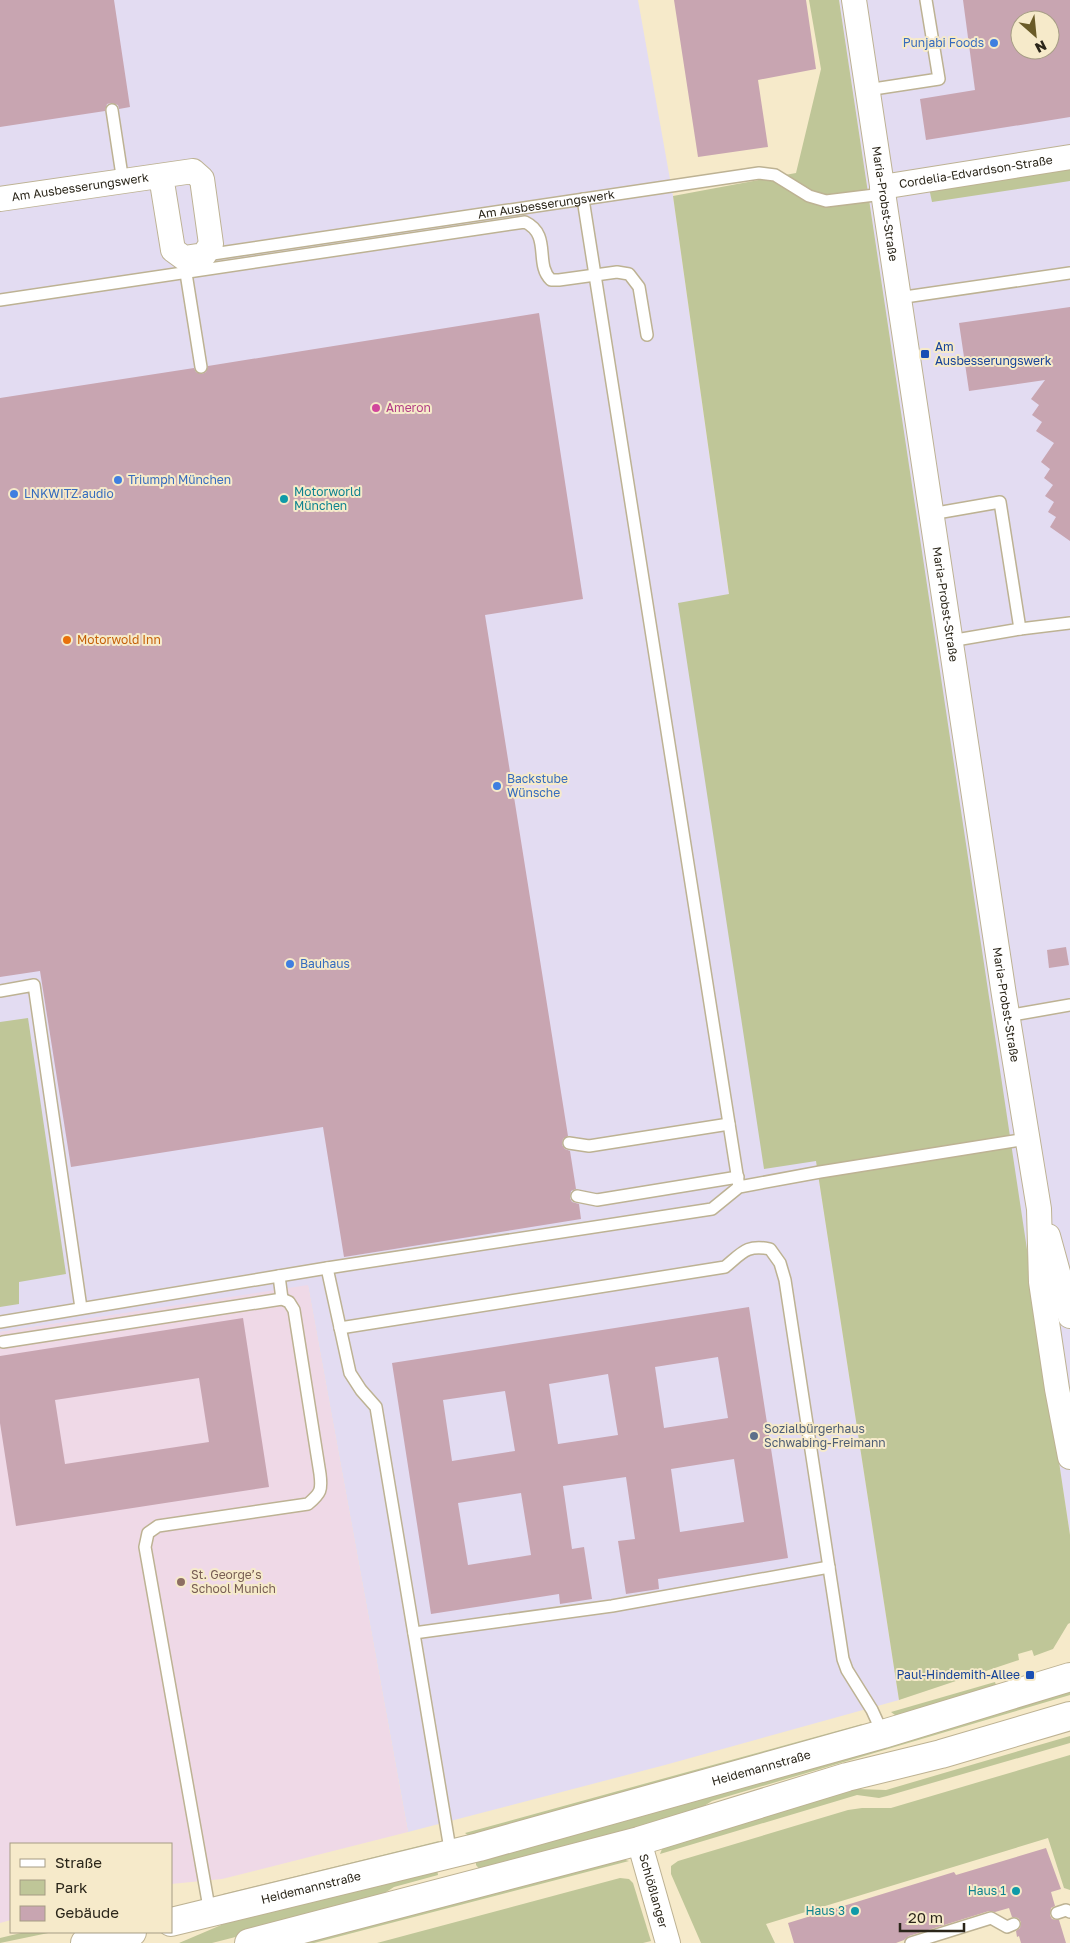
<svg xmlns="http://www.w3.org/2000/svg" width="1070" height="1943" font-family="'Golos Text',sans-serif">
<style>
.commercial{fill:#e3dcf2;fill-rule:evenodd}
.education{fill:#efd9e7}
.green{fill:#bfc698}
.building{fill:#c8a5b1;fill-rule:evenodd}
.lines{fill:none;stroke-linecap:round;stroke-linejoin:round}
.lane-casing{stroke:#bdb293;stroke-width:14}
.street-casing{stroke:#bdb293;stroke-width:26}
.secondary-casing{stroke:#bdb293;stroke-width:30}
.lane{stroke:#fff;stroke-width:11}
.street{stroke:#fff;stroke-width:24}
.secondary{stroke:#fff;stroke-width:28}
.shop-dot{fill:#3f7fe0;stroke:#f6eaca;stroke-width:2}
.transit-dot{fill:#1a4fb4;stroke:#f6eaca;stroke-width:2}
.hotel-dot{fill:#d1479c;stroke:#f6eaca;stroke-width:2}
.culture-dot{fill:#0f9aa8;stroke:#f6eaca;stroke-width:2}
.food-dot{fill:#e8710a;stroke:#f6eaca;stroke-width:2}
.service-dot{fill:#5c6f8a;stroke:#f6eaca;stroke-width:2}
.education-dot{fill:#8d6e63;stroke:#f6eaca;stroke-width:2}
.labels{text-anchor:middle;stroke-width:4;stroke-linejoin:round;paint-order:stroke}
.shop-label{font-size:12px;fill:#366cbe;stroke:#f6eaca;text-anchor:start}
.street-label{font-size:12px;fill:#2b261a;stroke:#f6eaca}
.transit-label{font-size:12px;fill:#164399;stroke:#f6eaca;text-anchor:start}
.hotel-label{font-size:12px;fill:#b23c85;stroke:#f6eaca;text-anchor:start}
.culture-label{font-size:12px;fill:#0d838f;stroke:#f6eaca;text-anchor:end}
.food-label{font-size:12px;fill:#c56008;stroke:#f6eaca;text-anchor:start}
.service-label{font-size:12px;fill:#4e5e75;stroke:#f6eaca;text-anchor:start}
.education-label{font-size:12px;fill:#785e54;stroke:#f6eaca;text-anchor:start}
</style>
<rect width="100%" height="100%" fill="#f6eaca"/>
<!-- commercial -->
<g class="commercial">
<polygon points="0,0 638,0 673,196 729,595 899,1700 665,1765 408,1832 308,1286 0,1332"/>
<path d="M 839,0 L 1070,0 L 1070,1535 L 1030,1274 ZM 1020,20 L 1050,20 L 1050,50 L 1020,50 Z"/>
</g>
<!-- education -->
<polygon class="education" points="308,1285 408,1832 222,1879 171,1884 171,1844 11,1844 11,1920 0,1923 0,1332"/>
<!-- green -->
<g class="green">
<polygon points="809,0 839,0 1070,1535 1070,1623 1068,1624 1053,1649 1034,1656 1032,1650 1018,1654 1019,1660 899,1700 816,1161 764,1169 678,603 729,594 673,196 796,173 821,69"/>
<polygon points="1070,167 1070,181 932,202 929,188"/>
<polygon points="28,1018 66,1274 19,1282 19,1304 0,1307 0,1022"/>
<polygon points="995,1682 997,1688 899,1718 891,1712"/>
<polygon points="1070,1691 1070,1695 712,1801 688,1816 481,1871 476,1865 476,1861"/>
<polygon points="862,1724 861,1730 470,1837 465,1833"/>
<polygon points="1070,1736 1070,1743 887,1796 879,1798 857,1795 660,1854 662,1849 669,1844 857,1789 886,1790"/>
<polygon points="1070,1755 1070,1890 1064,1888 1048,1838 766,1924 775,1943 701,1943 671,1874 671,1866 678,1861 848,1810 862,1808 891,1808"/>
<polygon points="439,1841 437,1846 230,1899 223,1894"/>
<polygon points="622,1859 629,1861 314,1943 296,1943"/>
<polygon points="437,1869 438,1875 394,1887 372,1901 357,1906 212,1943 179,1943 226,1923"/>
<polygon points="620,1878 629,1879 633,1883 651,1941 643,1943 377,1943"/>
<polygon points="25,1932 53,1932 0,1943 0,1938"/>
</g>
<!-- building -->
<g class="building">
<polygon points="0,0 114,0 130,107 119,109 118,105 111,103 107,104 105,111 0,127"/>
<polygon points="674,0 806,0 816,69 758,80 768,147 698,157"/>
<path d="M 963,0 L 1070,0 L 1070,117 L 926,140 L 920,99 L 975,90 ZM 1020,20 L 1050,20 L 1050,50 L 1020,50 Z"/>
<polygon points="1070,307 1070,541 1050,527 1056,517 1048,512 1054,502 1045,496 1053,485 1044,478 1050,469 1041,462 1054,443 1036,431 1042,422 1032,415 1039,405 1031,399 1045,380 969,391 959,323"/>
<polygon points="539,313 583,599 485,615 568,1136 563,1139 562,1145 565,1149 570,1151 576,1189 571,1191 570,1198 572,1202 579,1204 581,1219 344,1257 323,1127 71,1167 40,971 0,977 0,398 194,368 196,372 202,374 206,372 208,366"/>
<polygon points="1066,947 1069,965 1049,968 1047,950"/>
<path d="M 749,1307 L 788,1558 L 658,1579 L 659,1589 L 626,1594 L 618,1541 L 635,1539 L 626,1477 L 563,1486 L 572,1549 L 584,1547 L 592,1599 L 560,1604 L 559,1594 L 431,1614 L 392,1363 ZM 718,1357 L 728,1418 L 664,1428 L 655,1367 ZM 608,1374 L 618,1435 L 558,1444 L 549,1384 ZM 505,1391 L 515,1451 L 452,1461 L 443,1400 ZM 734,1459 L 744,1522 L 680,1532 L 671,1469 ZM 521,1493 L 531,1555 L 468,1565 L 458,1503 Z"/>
<path d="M 243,1318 L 269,1487 L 16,1526 L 0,1423 L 0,1356 ZM 199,1378 L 209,1442 L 65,1464 L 55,1400 Z"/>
<polygon points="1046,1848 1061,1889 1051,1892 1055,1906 1051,1908 1050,1915 1052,1919 1059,1920 1066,1943 1021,1943 1019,1936 1017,1937 1016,1931 1020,1928 1021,1922 1018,1918 1012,1917 1009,1908 995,1912 989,1911 909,1936 904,1940 896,1943 794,1943 788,1923 954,1872 956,1875"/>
</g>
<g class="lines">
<!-- lane casing -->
<g class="lane-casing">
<g id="lane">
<polyline points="867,90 939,79 926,0"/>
<polyline points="112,110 123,182"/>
<polyline points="583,199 739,1187"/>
<path id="s1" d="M 206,255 L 759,173 L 775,175 L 809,196 L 826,201 L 883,194"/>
<polyline points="185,267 201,367"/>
<polyline points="898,298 1070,273"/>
<path d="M 0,300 L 525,222 C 552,235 534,264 551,280 L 559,280 L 617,272 L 629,274 L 639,287 L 647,335"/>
<polyline points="931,514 1000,502 1020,629 950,641"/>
<polyline points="1020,629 1070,623"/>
<polyline points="0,991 34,985 81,1308"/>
<polyline points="1007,1016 1070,1005"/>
<polyline points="569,1143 589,1146 729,1124"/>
<polyline points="577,1196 597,1200 738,1177"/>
<polyline points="327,1268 350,1373 361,1390 376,1407 451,1855"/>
<polyline points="279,1276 282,1299"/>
<polyline points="0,1322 327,1268 712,1209 739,1187 820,1172 1027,1139"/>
<path d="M 340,1328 L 725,1267 C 742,1253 747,1244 770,1249 L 780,1263 L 785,1280 L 843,1659 L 847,1670 L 872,1710 L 883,1734"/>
<path d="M 3,1342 L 282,1299 L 289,1302 L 294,1310 L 320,1474 C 322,1490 321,1493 308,1504 L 158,1526 L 148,1533 L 145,1547 L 210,1913"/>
<polyline points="414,1633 612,1606 829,1567"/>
<polyline points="1057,1913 1066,1910 1070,1912"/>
<polyline points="911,1943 991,1918 1007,1927 1014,1924"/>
</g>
</g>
<!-- street casing -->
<g class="street-casing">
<g id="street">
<path id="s2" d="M 854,0 L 1004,995 L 1039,1209 L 1041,1282 L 1057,1389 L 1070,1457"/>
<path id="s3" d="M 882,187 L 1070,157"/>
<path id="s4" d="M 0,199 L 193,171 L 202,179 L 211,244 L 204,255 L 184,258 L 173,250 L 161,176"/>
<polyline points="1048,1236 1070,1316"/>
<path id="s5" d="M 639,1841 L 668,1943"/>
</g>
</g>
<!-- secondary casing -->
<g class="secondary-casing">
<g id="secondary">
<path id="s6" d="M 171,1922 L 479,1847 L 883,1734 L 1070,1677"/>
<polyline points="85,1943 132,1932"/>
<polyline points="249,1943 639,1841 847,1777 941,1754 1070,1716"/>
</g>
</g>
<!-- lane -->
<use href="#lane" class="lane"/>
<!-- street -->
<use href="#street" class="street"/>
<!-- secondary -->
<use href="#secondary" class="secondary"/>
</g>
<!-- markers -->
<g class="shop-dot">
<circle cx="994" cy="43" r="5"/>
<circle cx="118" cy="480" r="5"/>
<circle cx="14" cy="494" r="5"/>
<circle cx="497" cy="786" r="5"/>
<circle cx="290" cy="964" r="5"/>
</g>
<g class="transit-dot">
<rect x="920" y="349" width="10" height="10" rx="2.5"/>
<rect x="1025" y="1670" width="10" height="10" rx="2.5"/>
</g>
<circle class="hotel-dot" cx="376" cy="408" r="5"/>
<g class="culture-dot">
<circle cx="284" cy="499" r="5"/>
<circle cx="1016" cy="1891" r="5"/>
<circle cx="855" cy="1911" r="5"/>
</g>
<circle class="food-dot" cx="67" cy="640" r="5"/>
<circle class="service-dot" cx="754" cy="1436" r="5"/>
<circle class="education-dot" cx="181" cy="1582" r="5"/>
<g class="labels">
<!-- shop labels -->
<g class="shop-label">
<text x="984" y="47" text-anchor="end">Punjabi Foods</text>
<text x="128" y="484">Triumph München</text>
<text x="24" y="498">LNKWITZ.audio</text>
<text x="507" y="783">Backstube<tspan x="507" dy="14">Wünsche</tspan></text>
<text x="300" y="968">Bauhaus</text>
</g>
<!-- street labels -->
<g class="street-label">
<text dy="4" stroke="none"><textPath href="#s3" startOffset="95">Cordelia-Edvardson-Straße</textPath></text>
<text dy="4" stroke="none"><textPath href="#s4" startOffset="81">Am Ausbesserungswerk</textPath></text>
<text dy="4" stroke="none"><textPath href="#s2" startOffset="206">Maria-Probst-Straße</textPath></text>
<text dy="4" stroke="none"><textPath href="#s1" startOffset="344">Am Ausbesserungswerk</textPath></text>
<text dy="4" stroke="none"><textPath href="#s2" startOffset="611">Maria-Probst-Straße</textPath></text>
<text dy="4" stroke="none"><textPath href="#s2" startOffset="1016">Maria-Probst-Straße</textPath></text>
<text dy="4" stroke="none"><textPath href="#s6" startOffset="610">Heidemannstraße</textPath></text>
<text dy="4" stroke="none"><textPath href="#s6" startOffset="144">Heidemannstraße</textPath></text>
<text dy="4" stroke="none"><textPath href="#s5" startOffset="52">Schlößlanger</textPath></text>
</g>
<!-- transit labels -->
<g class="transit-label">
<text x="935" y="351">Am<tspan x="935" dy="14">Ausbesserungswerk</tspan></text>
<text x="1020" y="1679" text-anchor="end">Paul-Hindemith-Allee</text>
</g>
<!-- hotel labels -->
<g class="hotel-label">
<text x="386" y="412">Ameron</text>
</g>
<!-- culture labels -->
<g class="culture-label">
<text x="294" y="496" text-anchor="start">Motorworld<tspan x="294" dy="14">München</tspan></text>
<text x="1006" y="1895">Haus 1</text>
<text x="845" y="1915">Haus 3</text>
</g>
<!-- food labels -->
<g class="food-label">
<text x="77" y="644">Motorwold Inn</text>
</g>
<!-- service labels -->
<g class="service-label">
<text x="764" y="1433">Sozialbürgerhaus<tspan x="764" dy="14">Schwabing-Freimann</tspan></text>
</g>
<!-- education labels -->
<g class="education-label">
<text x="191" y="1579">St. George’s<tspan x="191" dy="14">School Munich</tspan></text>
</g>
</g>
<!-- legend -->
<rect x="10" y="1843" width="162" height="90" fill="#f6eaca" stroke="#a59c84"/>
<rect x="20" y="1859" width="25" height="8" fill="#ffffff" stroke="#a59c84"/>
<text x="55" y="1868" font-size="15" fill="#2b261a">Straße</text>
<rect x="20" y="1880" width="25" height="15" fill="#bfc698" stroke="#a59c84"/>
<text x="55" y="1893" font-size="15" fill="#2b261a">Park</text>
<rect x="20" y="1906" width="25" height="15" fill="#c8a5b1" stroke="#a59c84"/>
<text x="55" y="1918" font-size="15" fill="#2b261a">Gebäude</text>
<!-- north arrow -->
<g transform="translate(1035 35) rotate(153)"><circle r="24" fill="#f6eaca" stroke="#a59c84"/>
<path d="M0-4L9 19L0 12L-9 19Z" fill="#6a5b28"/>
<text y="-8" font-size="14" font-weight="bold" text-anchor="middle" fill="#2b261a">N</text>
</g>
<!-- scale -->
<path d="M900 1923v8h64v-8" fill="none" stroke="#2b261a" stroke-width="2.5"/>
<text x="908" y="1923" font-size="15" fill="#2b261a" stroke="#f6eaca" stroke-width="4" paint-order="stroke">20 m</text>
</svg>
